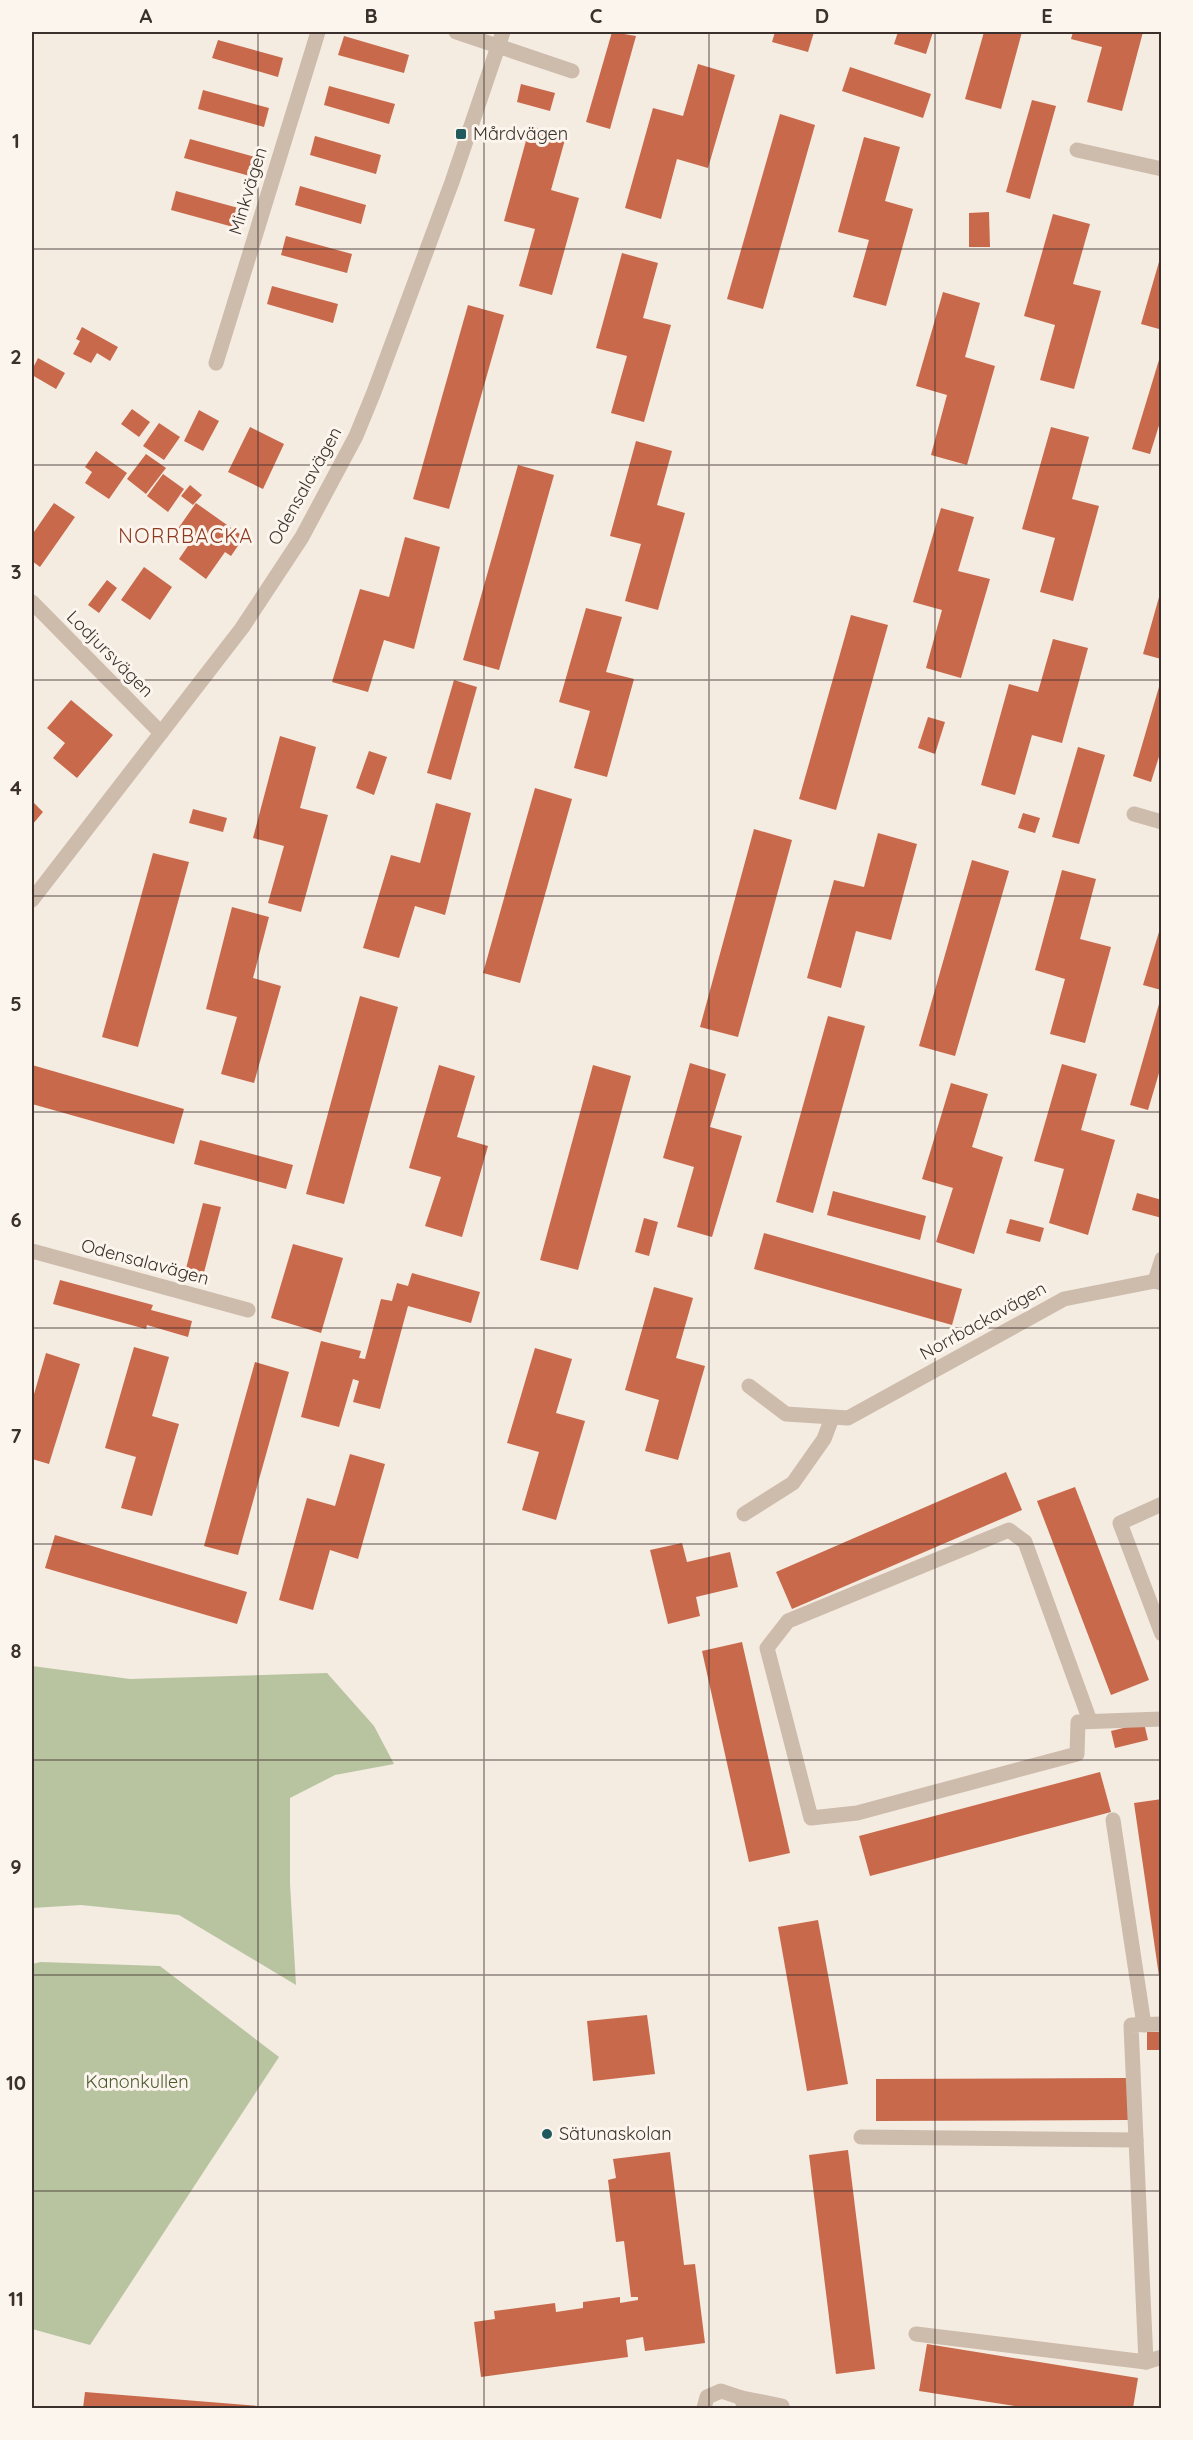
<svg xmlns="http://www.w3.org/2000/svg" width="1193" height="2440" font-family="Quicksand,sans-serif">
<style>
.green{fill:#b8c4a0}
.building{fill:#c8694b}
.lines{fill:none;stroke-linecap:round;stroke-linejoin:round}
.minor{stroke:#cdbbac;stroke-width:15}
.grid{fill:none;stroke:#3b302b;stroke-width:1.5;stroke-opacity:0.55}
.poi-dot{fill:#1f5a5e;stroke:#fbf5ee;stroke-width:2}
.labels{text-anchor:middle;stroke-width:6;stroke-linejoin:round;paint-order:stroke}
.poi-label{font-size:18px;fill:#3b302b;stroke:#fbf5ee;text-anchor:start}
.street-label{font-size:18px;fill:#3b302b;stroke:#fbf5ee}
.park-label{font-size:18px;fill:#4a5a2e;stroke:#fbf5ee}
.neighbourhood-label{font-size:20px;letter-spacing:1.5px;fill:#8c3b22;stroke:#fbf5ee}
.neatline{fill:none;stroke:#3b302b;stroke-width:2}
.grid-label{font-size:20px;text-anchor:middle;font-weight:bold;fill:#3b302b}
</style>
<rect width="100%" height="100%" fill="#f4ebe1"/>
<!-- green -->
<g class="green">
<polygon points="32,1666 130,1679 327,1673 374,1726 394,1764 335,1775 290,1798 290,1884 296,1985 179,1915 81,1905 32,1908"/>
<polygon points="41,1962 160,1966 279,2057 90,2345 32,2329 32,1964"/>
</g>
<!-- building -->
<g class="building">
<polygon points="612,32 636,36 610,129 586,122"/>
<polygon points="775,32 814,32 808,52 772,42"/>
<polygon points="898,32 933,32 926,54 894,44"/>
<polygon points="984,32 1022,32 1001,109 965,99"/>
<polygon points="1073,32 1143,32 1122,111 1087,102 1102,47 1071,39"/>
<polygon points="344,36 409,55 404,73 338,55"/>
<polygon points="218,40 283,58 278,77 212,58"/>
<polygon points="698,64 735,75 708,168 677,159 661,219 625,208 653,108 683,116"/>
<polygon points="850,67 931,94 923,118 842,91"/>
<polygon points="521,84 555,93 550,111 517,102"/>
<polygon points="329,86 395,104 389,124 324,105"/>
<polygon points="203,90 269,108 264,127 198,109"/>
<polygon points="1032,100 1056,106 1030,199 1006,192"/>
<polygon points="780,114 815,125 763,309 727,299"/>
<polygon points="530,126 566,136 551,190 579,198 552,295 519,286 535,229 504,221"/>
<polygon points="315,136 381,155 376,174 310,155"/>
<polygon points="864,137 900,147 885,201 913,209 886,306 853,297 869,240 838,232"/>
<polygon points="190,139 255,157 250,176 184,158"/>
<polygon points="300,186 366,205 361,224 295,205"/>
<polygon points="176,191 242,209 237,228 171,210"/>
<polygon points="989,212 990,247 969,247 969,213"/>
<polygon points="1053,214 1090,224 1073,284 1101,291 1074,389 1040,380 1055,325 1024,316"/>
<polygon points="286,236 352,254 347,273 281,255"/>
<polygon points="622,253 658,263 643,318 671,325 644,422 611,413 627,356 596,348"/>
<polygon points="1161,255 1162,321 1159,329 1141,324"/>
<polygon points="272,286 338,304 333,323 267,304"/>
<polygon points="943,292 980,303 965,357 995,366 967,465 931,455 947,395 916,386"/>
<polygon points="468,305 504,315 449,509 413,499"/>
<polygon points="82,327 118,347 110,361 97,353 91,363 73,354 80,341 76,339"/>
<polygon points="1162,350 1162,416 1150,454 1132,449"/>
<polygon points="38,358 65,373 56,389 32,375 32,370"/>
<polygon points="132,409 150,422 139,437 121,424"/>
<polygon points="199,410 219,421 203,451 184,441"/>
<polygon points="159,423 180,437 164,460 143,446"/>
<polygon points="250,427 284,444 263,489 228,472"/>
<polygon points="1051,427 1089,437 1072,499 1099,506 1073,601 1040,592 1055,538 1022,529"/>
<polygon points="636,441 672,451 657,505 685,513 658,610 625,601 641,544 610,536"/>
<polygon points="96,451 127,473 109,499 85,483 92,472 85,467"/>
<polygon points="146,454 166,468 146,494 127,479"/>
<polygon points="518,465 554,475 499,670 463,660"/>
<polygon points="163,474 184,489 168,512 147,496"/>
<polygon points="190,485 202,495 193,505 181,496"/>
<polygon points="54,503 75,517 40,567 32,561 32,530 34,532"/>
<polygon points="196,503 244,537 231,556 225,552 206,579 179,559 192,540 177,530"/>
<polygon points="941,508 974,517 958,571 990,579 961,678 926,668 942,610 913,602"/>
<polygon points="405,537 440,547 414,649 384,640 368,692 332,682 360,589 389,597"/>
<polygon points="144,567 172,587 150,620 121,600"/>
<polygon points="107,580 117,588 99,613 88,605"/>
<polygon points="1161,590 1162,656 1161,659 1143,654"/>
<polygon points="586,608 622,617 606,672 634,679 607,777 574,768 590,711 559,702"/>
<polygon points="851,615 888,625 836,810 799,799"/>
<polygon points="1053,639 1088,648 1062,743 1032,735 1015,795 981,785 1009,684 1038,692"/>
<polygon points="454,680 477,687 451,780 427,773"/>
<polygon points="1161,680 1162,747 1151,782 1133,776"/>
<polygon points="71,700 113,735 77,778 53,758 65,743 47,728"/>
<polygon points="928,717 945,722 935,754 918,748"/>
<polygon points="280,736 316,747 300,808 328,815 301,912 268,903 284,846 253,838"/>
<polygon points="1078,747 1105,755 1079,844 1052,837"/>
<polygon points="369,751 387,757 374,795 356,788"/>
<polygon points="535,788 572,799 520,983 483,973"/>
<polygon points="32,801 43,812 32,825"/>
<polygon points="436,803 471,813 445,915 415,906 399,958 363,948 391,855 420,863"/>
<polygon points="193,809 227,818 223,832 189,823"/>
<polygon points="1023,813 1040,818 1035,833 1018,828"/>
<polygon points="754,829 792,840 738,1037 700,1027"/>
<polygon points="878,833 917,844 891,940 856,931 841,988 807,978 834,880 864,887"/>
<polygon points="153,853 189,862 138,1047 102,1037"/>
<polygon points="972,860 1009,871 955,1056 919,1046"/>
<polygon points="1062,870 1096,879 1080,939 1111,947 1085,1043 1050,1034 1065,979 1035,970"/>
<polygon points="232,907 269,917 253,978 281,986 254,1083 221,1074 237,1017 206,1009"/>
<polygon points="1162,922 1162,987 1161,990 1143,985"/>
<polygon points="360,996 398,1007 344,1204 306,1194"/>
<polygon points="1161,997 1162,1063 1148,1110 1130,1105"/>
<polygon points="828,1016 865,1026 813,1213 776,1202"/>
<polygon points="690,1063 726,1074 710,1127 742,1136 712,1237 677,1227 694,1167 663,1158"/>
<polygon points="1062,1064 1097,1074 1081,1130 1115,1140 1088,1235 1049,1223 1064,1169 1034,1161"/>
<polygon points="32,1065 184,1109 174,1144 32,1104"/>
<polygon points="439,1065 475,1076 457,1137 488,1146 462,1237 425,1226 441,1177 409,1168"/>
<polygon points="593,1065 631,1076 578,1270 540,1260"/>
<polygon points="951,1083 988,1094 972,1147 1003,1157 974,1254 936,1242 953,1188 922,1179"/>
<polygon points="200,1140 293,1165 286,1189 194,1164"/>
<polygon points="833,1191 926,1216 920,1240 827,1215"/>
<polygon points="1137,1193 1162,1200 1162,1218 1132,1210"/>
<polygon points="203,1203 221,1207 201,1284 183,1280"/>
<polygon points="644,1218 658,1222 649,1256 635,1252"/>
<polygon points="1010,1219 1044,1228 1040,1242 1006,1233"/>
<polygon points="764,1233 962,1289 952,1325 754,1269"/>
<polygon points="293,1244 343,1258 321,1333 271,1318"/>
<polygon points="412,1273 480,1292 471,1323 408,1306 380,1409 353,1402 359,1381 353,1379 339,1427 301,1417 321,1341 361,1351 359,1358 365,1359 381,1299 392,1301 397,1283 408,1286"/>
<polygon points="60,1280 153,1305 151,1310 192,1321 188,1337 147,1325 146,1329 53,1304"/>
<polygon points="654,1287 693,1298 676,1358 705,1366 678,1460 645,1451 659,1400 625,1390"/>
<polygon points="134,1347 169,1357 152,1416 179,1424 152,1516 121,1508 136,1457 105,1448"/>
<polygon points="535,1348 572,1359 556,1413 585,1421 556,1520 522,1510 539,1452 507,1443"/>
<polygon points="46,1353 80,1364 49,1464 32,1459 32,1401"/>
<polygon points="255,1362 289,1372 238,1555 204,1546"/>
<polygon points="350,1454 385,1464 358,1559 330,1550 313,1610 279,1600 307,1498 335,1506"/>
<polygon points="1006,1472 1022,1510 792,1609 776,1572"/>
<polygon points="1075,1487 1149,1680 1111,1695 1037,1501"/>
<polygon points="55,1535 247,1592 237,1624 45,1568"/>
<polygon points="682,1543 687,1562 730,1552 738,1587 696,1597 700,1616 668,1624 650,1550"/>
<polygon points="742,1642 790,1853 749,1862 702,1651"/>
<polygon points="1144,1723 1148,1740 1115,1748 1111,1731"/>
<polygon points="1100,1772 1111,1812 870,1876 859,1836"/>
<polygon points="1162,1799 1162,1983 1160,1983 1134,1803"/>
<polygon points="818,1920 848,2084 807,2091 778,1927"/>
<polygon points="647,2015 655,2074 593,2081 587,2021"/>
<rect x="1147" y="2032" width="15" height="18"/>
<polygon points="1128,2078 1128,2120 876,2121 876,2079"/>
<polygon points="848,2150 875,2369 836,2374 809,2155"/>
<polygon points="670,2152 684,2265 695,2264 705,2343 645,2351 643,2337 626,2340 628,2357 481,2377 474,2322 495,2319 494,2311 555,2303 556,2312 583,2308 583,2302 620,2297 620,2303 638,2300 638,2297 631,2297 624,2241 616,2242 608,2180 616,2178 613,2159"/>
<polygon points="927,2344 1138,2378 1133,2408 1027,2408 919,2391"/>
<polygon points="85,2392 271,2407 270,2408 83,2408"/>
</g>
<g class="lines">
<!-- minor -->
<g class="minor">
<polyline points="456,32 572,71"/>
<polyline points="1077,150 1162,169"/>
<polyline points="216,363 318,32"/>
<polyline points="32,602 161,733"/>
<polyline points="1134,814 1162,822"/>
<polyline points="32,900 242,628 302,537 356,436 374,392 452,182 503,32"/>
<polyline points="32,1251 248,1310"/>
<polyline points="1155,1281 1162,1259"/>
<polyline points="749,1386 786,1414 848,1418 1064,1299 1155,1281 1162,1283"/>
<polyline points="1162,1504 1120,1523 1162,1634"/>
<polyline points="744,1514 793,1483 824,1439 832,1418"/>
<polyline points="1090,1721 1025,1542 1009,1530 788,1621 767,1648 811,1818 857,1813 1077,1754 1078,1722 1162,1719"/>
<polyline points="1113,1820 1144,2025"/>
<polyline points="861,2137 1136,2140 1131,2025 1162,2024"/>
<polyline points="916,2334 1146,2362 1136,2140"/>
<polyline points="1146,2362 1162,2357"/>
<polyline points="704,2408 707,2397 721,2391 742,2398"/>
<polyline points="744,2408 742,2398 782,2406"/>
</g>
</g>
<!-- grid -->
<path class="grid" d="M 258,32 L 258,2408M 484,32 L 484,2408M 709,32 L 709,2408M 935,32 L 935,2408M 32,249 L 1162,249M 32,465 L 1162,465M 32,680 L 1162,680M 32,896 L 1162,896M 32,1112 L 1162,1112M 32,1328 L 1162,1328M 32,1544 L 1162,1544M 32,1760 L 1162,1760M 32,1975 L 1162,1975M 32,2191 L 1162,2191"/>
<!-- markers -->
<g class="poi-dot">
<rect x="455" y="128" width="12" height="12" rx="3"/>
<circle cx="547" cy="2134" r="6"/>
</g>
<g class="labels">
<!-- poi labels -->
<g class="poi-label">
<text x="473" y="140">Mårdvägen</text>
<text x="559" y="2140">Sätunaskolan</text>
</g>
<!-- street labels -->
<g class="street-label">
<text transform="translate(248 191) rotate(-73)" y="6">Minkvägen</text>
<text transform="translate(305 486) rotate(-61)" y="6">Odensalavägen</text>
<text transform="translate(110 654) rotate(45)" y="6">Lodjursvägen</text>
<text transform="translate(145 1262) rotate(15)" y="6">Odensalavägen</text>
<text transform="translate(983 1321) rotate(-29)" y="6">Norrbackavägen</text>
</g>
<!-- park labels -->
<g class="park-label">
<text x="137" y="2088">Kanonkullen</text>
</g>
<!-- neighbourhood labels -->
<g class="neighbourhood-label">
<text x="186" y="543">NORRBACKA</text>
</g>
</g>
<!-- border -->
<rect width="1193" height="2440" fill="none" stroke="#fbf5ee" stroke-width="66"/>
<rect x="33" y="33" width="1127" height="2374" class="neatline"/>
<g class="grid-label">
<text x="146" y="23">A</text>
<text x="371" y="23">B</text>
<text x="596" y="23">C</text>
<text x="822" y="23">D</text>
<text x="1047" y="23">E</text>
<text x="16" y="148">1</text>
<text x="16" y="364">2</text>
<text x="16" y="579">3</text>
<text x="16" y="795">4</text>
<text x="16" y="1011">5</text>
<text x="16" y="1227">6</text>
<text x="16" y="1443">7</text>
<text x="16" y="1658">8</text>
<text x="16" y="1874">9</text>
<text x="16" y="2090">10</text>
<text x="16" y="2306">11</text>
</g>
</svg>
